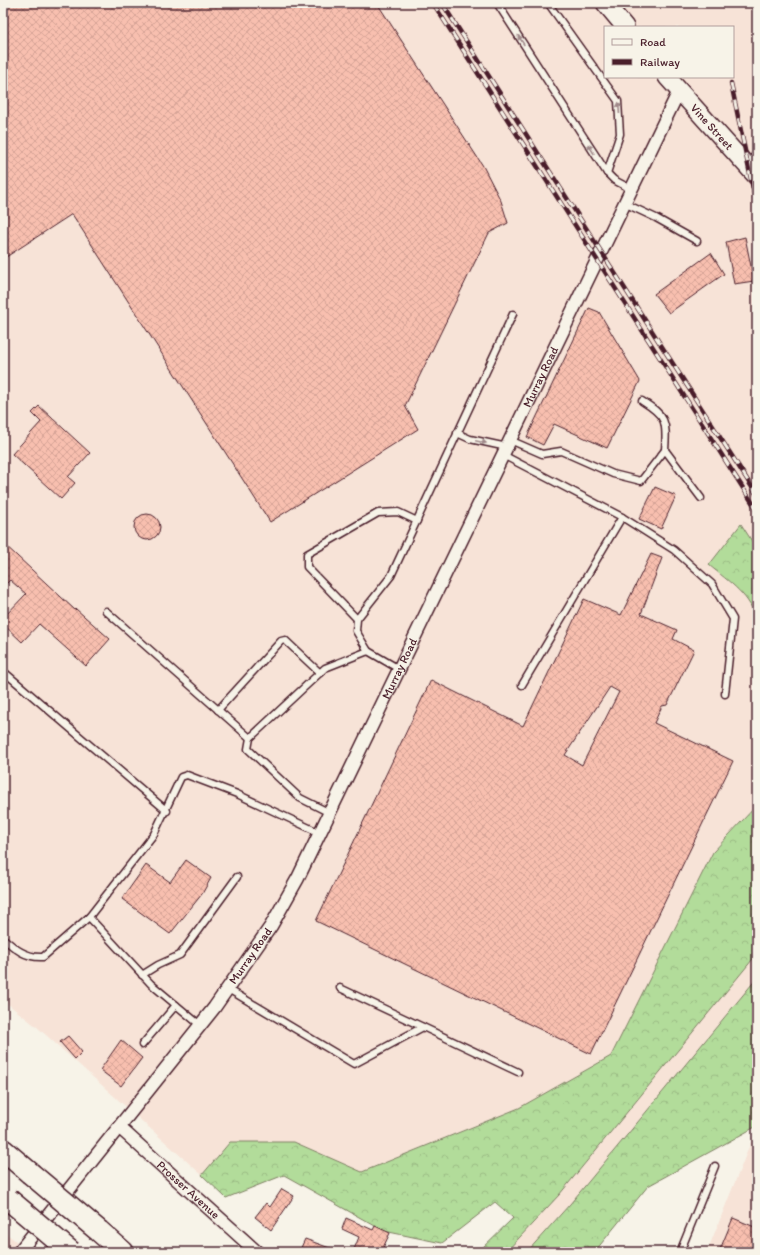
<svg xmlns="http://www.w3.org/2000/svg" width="760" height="1255" font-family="Itim,sans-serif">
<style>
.built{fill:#f7e3d7;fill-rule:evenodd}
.forest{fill:url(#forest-crowns);stroke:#7e7e62}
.building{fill:url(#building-cross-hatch);stroke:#4a1f2b;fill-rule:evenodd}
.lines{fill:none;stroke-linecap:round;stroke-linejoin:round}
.lane-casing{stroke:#4a1f2b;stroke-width:9}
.street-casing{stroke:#4a1f2b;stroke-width:15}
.secondary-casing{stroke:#4a1f2b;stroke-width:20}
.highway-casing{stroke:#4a1f2b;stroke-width:24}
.lane{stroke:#f7f3e8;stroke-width:6}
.street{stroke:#f7f3e8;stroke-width:12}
.secondary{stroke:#f7f3e8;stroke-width:17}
.highway{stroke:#f7f3e8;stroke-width:21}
.rail-casing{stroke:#4a1f2b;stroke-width:4.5}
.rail{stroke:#f7f3e8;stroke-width:3;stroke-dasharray:9;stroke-linecap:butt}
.highway-bridge-casing{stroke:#4a1f2b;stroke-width:24;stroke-linecap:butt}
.highway-bridge{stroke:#f7f3e8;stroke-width:21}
.oneway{fill:#a0898a}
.labels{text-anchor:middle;stroke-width:4;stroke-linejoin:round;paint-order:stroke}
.street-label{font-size:12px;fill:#4a1f2b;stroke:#f7f3e8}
</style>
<defs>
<pattern id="forest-crowns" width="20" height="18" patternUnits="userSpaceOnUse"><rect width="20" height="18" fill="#b2dc9a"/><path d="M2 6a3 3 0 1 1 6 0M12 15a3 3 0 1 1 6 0" fill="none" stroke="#9bbc85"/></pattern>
<pattern id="building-cross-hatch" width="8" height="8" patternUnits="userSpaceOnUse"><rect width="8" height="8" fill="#f8bfaf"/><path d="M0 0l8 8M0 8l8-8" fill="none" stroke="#d6a497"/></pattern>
</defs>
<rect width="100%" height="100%" fill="#f7f3e8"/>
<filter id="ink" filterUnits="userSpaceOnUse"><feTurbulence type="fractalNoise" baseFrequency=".025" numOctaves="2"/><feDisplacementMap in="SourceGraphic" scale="8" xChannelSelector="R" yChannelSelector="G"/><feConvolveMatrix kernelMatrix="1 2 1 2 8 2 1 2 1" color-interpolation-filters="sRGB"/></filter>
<g filter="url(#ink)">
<!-- built -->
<g class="built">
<path d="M 3,3 L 757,3 L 757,549 L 741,524 L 709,565 L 742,593 L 755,613 L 757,623 L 757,805 L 713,852 L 611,1056 L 519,1108 L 362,1172 L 294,1142 L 230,1142 L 202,1175 L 37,1027 L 3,1000 ZM 605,27 L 733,27 L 733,77 L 605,77 Z"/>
<polygon points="757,954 757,978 570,1204 527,1252 506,1252 559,1195"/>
<polygon points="757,1127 757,1252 707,1252"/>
<polygon points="3,1231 30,1252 3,1252"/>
</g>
<!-- forest -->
<g class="forest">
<path d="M 741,524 L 757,549 L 757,623 C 752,596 729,582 709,565 Z"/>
<polygon points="757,805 757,954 559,1195 506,1252 478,1252 513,1218 495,1202 442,1243 384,1231 284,1175 226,1198 202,1175 230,1142 294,1142 362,1172 519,1108 611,1056 713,852"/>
<polygon points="757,978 757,1126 648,1186 596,1250 527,1252 570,1204"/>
</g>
<!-- building -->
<g class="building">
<polygon points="3,3 377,3 483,166 501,201 508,223 489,233 405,406 418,429 270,522 72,214 3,259"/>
<polygon points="745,237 754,281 734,284 726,242"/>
<polygon points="711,253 724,274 669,313 654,294"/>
<polygon points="589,308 599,312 640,381 607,448 554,424 543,445 527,437"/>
<polygon points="39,406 90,453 68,477 75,483 61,499 12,454 41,422 32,413"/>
<polygon points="655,487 676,496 661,529 639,519"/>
<circle cx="147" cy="527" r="13"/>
<polygon points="3,543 75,610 76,609 110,639 86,666 39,624 22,642 3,624 3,618 26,594 10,580 3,587"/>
<path d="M 651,554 L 662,558 L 641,614 L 677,630 L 673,639 L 694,650 L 667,705 L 662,706 L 654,723 L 733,761 L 591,1054 L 316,921 L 431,680 L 523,726 L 584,599 L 621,615 ZM 610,687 L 619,692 L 582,765 L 565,755 Z"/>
<polygon points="186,860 211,878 202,894 170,934 122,899 146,865 170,882"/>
<polygon points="68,1036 82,1052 75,1059 60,1042"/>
<polygon points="121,1040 142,1058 121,1086 100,1070"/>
<polygon points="282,1189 294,1196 271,1230 255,1217 266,1203 270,1207"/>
<polygon points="346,1218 373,1230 375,1226 390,1233 381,1252 353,1252 359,1237 342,1229"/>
<polygon points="733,1218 757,1228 757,1252 719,1252"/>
<polygon points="305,1239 338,1251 337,1252 299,1252"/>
</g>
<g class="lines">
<!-- lane casing -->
<g class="lane-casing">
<g id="lane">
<polyline points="497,3 607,173 614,180 631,189"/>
<polyline points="548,3 618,101 620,134 607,173"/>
<polyline points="748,165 757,153"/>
<polyline points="624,203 656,218 697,241"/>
<path d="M 642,401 C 666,416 667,421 665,450"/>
<polyline points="457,433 470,439 507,447"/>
<polyline points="510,440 542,454 561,451 613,474 641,481 665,450 701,498"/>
<polyline points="503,455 622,517 522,685"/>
<polyline points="622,517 674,550 712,584 733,619 725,694"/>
<polyline points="106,611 250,738"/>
<polyline points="357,619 307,567 307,554 378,513 398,512 417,521"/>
<polyline points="368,651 356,631 357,619 391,576 513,314"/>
<polyline points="3,671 167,811"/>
<polyline points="218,710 281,641 285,640 320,673"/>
<polyline points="330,813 300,798 248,749 250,738 325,668 368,651 399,669"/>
<path d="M 3,938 C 15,949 26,958 43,957 L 89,917"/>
<polyline points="142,975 158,965 180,955 237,877"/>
<polyline points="340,988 423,1027"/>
<polyline points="228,989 354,1064 423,1027 518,1072"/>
<polyline points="200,1025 151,984 89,917 154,834 181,777 187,775 237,794 320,833"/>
<polyline points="142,1045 176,1005"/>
<polyline points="680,1252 715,1166"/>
</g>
</g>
<!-- street casing -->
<g class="street-casing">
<g id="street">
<path id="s1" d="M 120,1128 L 257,1252"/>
<path id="s2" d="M 19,1252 L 214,1008 L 271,926 L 298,878 L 679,91"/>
</g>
</g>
<!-- secondary casing -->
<g class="secondary-casing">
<g id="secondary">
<polyline points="605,3 625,27"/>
<path id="s3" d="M 667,77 L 757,177"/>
</g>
</g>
<!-- highway casing -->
<g class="highway-casing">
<g id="highway">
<polyline points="3,1150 30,1173"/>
<polyline points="99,1231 123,1252"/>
</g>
</g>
<!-- lane -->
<use href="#lane" class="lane"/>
<!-- street -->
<use href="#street" class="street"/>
<!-- secondary -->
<use href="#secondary" class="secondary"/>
<!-- highway -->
<use href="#highway" class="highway"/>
<!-- rail casing -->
<g class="rail-casing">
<g id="rail">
<polyline points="433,3 757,510"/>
<polyline points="442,3 757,495"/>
<polyline points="731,83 757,208"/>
</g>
</g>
<!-- rail -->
<use href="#rail" class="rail"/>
<!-- highway-bridge casing -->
<g class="highway-bridge-casing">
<g id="highway-bridge">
<polyline points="30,1173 99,1231"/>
<polyline points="8,1199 71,1252"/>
</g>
</g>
<!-- highway-bridge -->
<use href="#highway-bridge" class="highway-bridge"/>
</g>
<!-- one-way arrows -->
<defs><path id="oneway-solid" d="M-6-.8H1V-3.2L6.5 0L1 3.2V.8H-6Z"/></defs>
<g class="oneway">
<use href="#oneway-solid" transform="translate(521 40) rotate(-123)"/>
<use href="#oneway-solid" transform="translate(619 108) rotate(-94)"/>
<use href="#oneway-solid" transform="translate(591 149) rotate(-123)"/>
<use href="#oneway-solid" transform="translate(481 442) rotate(12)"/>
</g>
</g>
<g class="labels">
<!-- street labels -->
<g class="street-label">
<text dy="4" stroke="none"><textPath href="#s3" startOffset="67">Vine Street</textPath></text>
<text dy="4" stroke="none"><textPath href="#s2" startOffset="1024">Murray Road</textPath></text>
<text dy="4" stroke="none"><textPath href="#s2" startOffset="700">Murray Road</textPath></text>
<text dy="4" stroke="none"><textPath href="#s2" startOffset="376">Murray Road</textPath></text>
<text dy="4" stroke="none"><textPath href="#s1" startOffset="92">Prosser Avenue</textPath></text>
</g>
</g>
<!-- margin -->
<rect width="760" height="1255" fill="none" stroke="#f7f3e8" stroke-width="16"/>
<rect x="8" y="8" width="744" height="1239" fill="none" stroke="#4a1f2b" stroke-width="1.5" filter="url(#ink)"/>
<!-- legend -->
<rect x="604" y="26" width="130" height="52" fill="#f7f3e8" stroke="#b29e9c"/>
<rect x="612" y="39" width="20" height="6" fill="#f7f3e8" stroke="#b29e9c"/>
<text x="640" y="46" font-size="12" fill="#4a1f2b">Road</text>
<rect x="612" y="59" width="20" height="6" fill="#4a1f2b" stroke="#b29e9c"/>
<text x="640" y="66" font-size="12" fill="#4a1f2b">Railway</text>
</svg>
